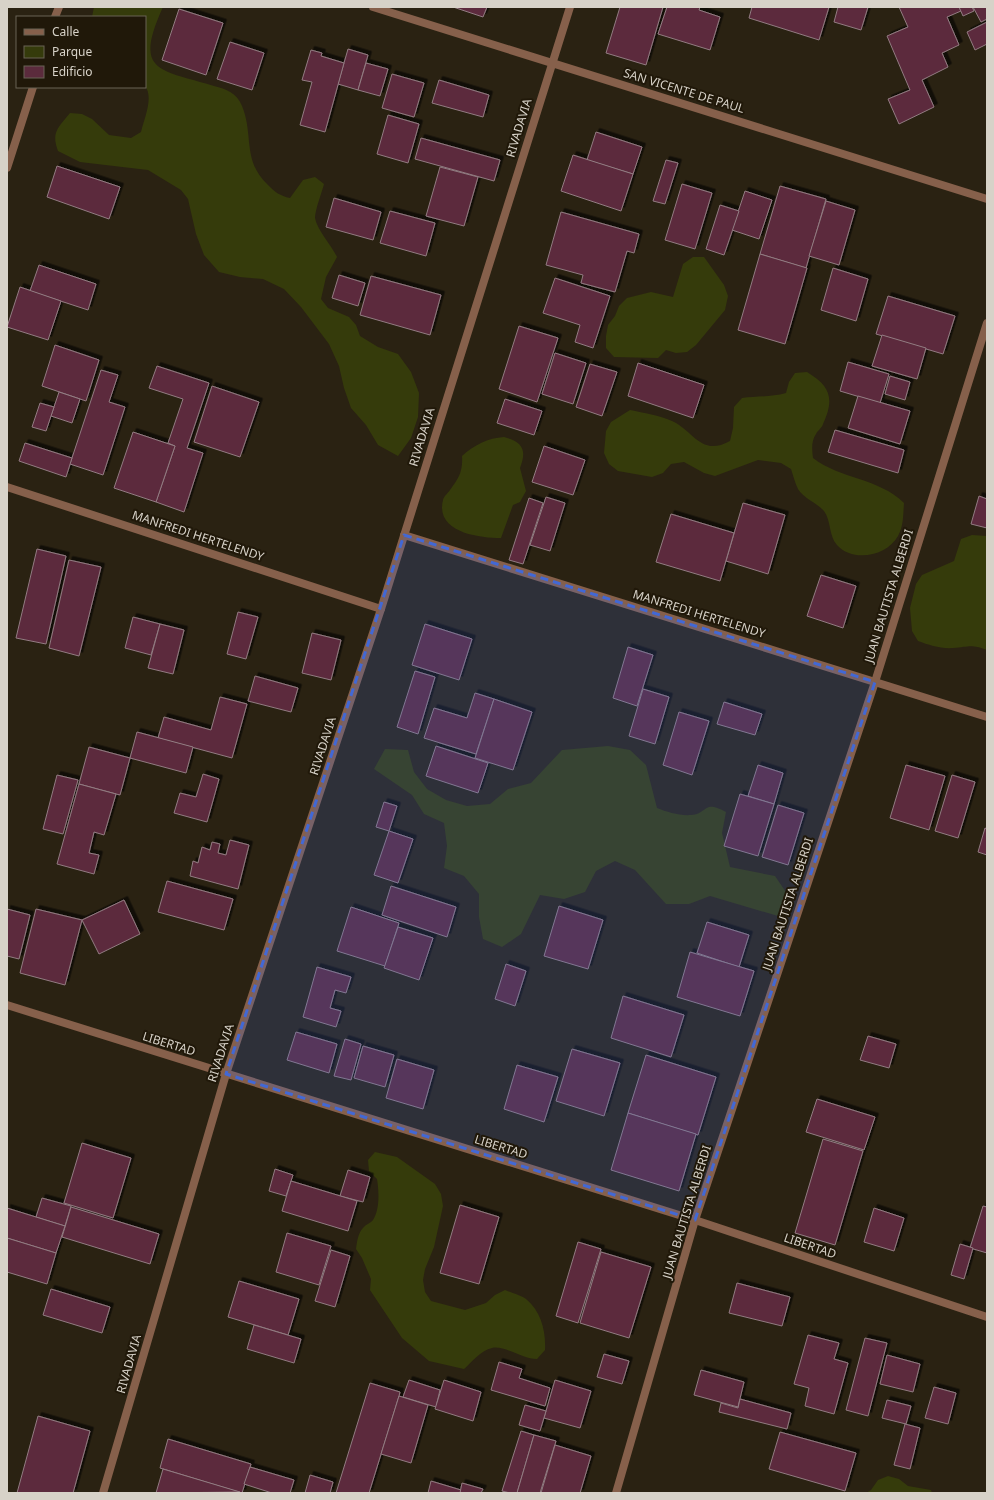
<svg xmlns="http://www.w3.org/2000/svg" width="994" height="1500" font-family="'Noto Sans',sans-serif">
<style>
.green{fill:#353b0b}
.building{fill:#5b2b3c;stroke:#927b82;filter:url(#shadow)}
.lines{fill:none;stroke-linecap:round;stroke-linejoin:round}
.minor{stroke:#86604b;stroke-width:8}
.marked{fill:#4268d5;fill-opacity:0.2;stroke:#4268d5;stroke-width:3;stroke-dasharray:8 5;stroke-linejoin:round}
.labels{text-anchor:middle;stroke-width:4;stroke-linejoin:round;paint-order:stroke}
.street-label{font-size:12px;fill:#d7d2c8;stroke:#201809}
</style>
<defs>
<filter id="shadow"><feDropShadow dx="3.5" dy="-3.5" stdDeviation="0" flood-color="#0009"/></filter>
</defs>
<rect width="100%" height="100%" fill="#2a2212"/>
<!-- green -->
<g class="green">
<path d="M 94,7 L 163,7 C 133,73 159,69 214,86 C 226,89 237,93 242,106 C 254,135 242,161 268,185 C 275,192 280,196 290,198 L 303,180 L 315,177 L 324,184 C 322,192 315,210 315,218 C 317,230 332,246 337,257 L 326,277 L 321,299 L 328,308 L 349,317 L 356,325 L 360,336 L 378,347 L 398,354 L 411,372 L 419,393 L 418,417 L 411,438 L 398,456 L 378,445 L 366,425 L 351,408 L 344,388 L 339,366 L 329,344 L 301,307 L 284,289 L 263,279 L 240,277 L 219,272 L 204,255 L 196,234 L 188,199 L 181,190 L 148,170 L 80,162 L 58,151 C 51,132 58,128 70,113 L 82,114 L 92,119 L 109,135 L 131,138 L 141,132 C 144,119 154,97 145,86 L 145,17 L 92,17 Z"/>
<polygon points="693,257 704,257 724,285 728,296 725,310 696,345 687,352 676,353 666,350 658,358 614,357 606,348 606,336 608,325 615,316 619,306 627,298 651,292 673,297 683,264"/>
<path d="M 807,372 C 830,386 835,398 823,424 C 822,428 818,430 816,434 C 811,441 812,450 813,458 C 840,479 879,478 904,503 C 903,514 904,525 898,536 C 887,556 853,563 837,545 C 829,537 831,520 824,511 C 817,503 803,498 798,489 C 795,483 793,475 791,469 L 781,463 L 758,460 L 715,476 L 704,473 L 684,462 L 671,464 L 663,473 L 652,477 L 618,471 L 609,464 L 604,453 L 606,431 L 611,422 L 630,410 C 644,413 659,415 672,421 C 694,431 701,457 730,441 L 733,428 L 734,407 L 742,398 C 757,396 772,397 786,393 L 789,382 L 795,373 Z"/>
<path d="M 504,437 C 523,442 527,450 520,468 L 526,491 L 520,502 L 513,505 L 501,538 C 478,538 435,532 443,500 C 444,496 448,493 450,490 C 459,478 463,471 462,456 C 474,445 488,438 504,437 Z"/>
<path d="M 972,535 L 987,536 L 987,650 C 971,644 969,647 953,648 C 941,649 929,645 918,641 L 912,631 L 910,608 L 916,584 L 922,575 L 954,561 L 961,539 Z"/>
<path d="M 608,746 L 630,750 L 646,765 L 657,808 C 667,812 680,816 691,815 C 708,814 703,799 726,812 L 722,833 L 730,867 L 775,876 L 788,895 L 778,916 L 710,896 L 689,904 L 666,904 L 635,870 L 615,861 L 596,871 L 585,892 L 564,899 L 540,895 L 521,934 L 502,947 L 483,939 L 479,917 L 479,894 L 464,876 L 444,868 L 447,846 L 444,823 L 424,814 L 412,795 L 374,769 L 385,749 L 408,750 L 414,772 L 427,789 L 446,800 L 467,806 L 490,804 L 508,789 L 531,783 L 562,750 Z"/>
<path d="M 375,1152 L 397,1157 L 435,1184 L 441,1194 L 443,1206 L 434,1247 L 425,1269 L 423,1280 L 425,1292 L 431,1301 L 465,1310 L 486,1303 L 495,1295 L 505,1290 C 511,1293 521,1295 526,1299 C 541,1311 546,1331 545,1350 L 537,1359 C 523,1359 504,1345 492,1348 C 481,1350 472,1362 464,1369 L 429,1361 L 402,1338 L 370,1290 L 371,1279 L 362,1258 L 356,1249 C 357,1242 358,1233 363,1228 C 366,1224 371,1223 373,1220 C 380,1209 379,1191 377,1179 L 369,1171 L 368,1160 Z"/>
<polygon points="888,1476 899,1479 908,1486 931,1490 932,1493 866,1493 871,1490 878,1480"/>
</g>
<!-- building -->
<g class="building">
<polygon points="453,7 487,7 483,17"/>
<polygon points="620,7 663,7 646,65 606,53"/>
<polygon points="667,7 700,7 699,10 720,17 710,50 658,34"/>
<polygon points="752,7 829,7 819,40 749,18"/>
<polygon points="838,7 868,7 861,30 834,22"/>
<polygon points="899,7 959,7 961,11 947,17 959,45 942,53 948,67 922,80 934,107 899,124 888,99 910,90 887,36 908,27"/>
<polygon points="959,7 972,7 974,11 963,16"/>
<polygon points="973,7 987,7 987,19 981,22"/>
<polygon points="179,9 223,23 206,75 162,60"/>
<polygon points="987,22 987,44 975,50 967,32"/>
<polygon points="230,42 264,53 252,90 217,79"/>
<polygon points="348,49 368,55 358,90 338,84"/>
<polygon points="311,50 322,53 321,56 344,63 325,132 300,125 312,82 302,80"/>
<polygon points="366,63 388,69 380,96 358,90"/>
<polygon points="392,74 424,83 414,117 382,108"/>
<polygon points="439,80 489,95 483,117 432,103"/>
<polygon points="388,115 419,124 408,163 377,154"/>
<polygon points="596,132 642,147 633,174 587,160"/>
<polygon points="421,138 500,160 494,181 415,159"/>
<polygon points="573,155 633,174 621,211 561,191"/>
<polygon points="666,160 678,163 665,204 653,201"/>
<polygon points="57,166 120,187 109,219 47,197"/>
<polygon points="440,167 478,177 464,226 426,216"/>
<polygon points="682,184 712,193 695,249 665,240"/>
<polygon points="780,186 826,199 806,268 760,254"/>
<polygon points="745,191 772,200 759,239 732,230"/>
<polygon points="334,198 381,212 373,240 326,227"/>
<polygon points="826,201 855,210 839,265 809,256"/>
<polygon points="720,205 739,211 724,255 706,249"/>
<polygon points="390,211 435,223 426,256 380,243"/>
<polygon points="561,212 639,234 634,253 627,251 615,292 581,283 583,275 546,265"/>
<polygon points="760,254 807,268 785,344 738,330"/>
<polygon points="39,265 96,284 88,310 30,291"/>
<polygon points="833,268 868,279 856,321 821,310"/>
<polygon points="339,275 365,283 358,306 332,298"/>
<polygon points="371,276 441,295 430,335 360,315"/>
<polygon points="555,278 610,296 593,348 575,342 580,325 543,313"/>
<polygon points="20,287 61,301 48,340 7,327"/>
<polygon points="888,296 955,316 943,354 876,334"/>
<polygon points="519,326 558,338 537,402 499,389"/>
<polygon points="882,335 926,348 917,379 872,366"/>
<polygon points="55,345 99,360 86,401 42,386"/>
<polygon points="555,353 586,363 573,404 542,394"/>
<polygon points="848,362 889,374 880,403 840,391"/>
<polygon points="638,363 704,385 693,418 628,396"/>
<polygon points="590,364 617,372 602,416 576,407"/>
<polygon points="157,366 209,383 187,448 203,453 184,512 156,502 175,446 168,443 183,399 149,388"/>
<polygon points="101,370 118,375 109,402 125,407 103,475 70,464"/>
<polygon points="890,376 910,382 905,400 885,394"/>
<polygon points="212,386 259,402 240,457 194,442"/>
<polygon points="59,392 80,399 72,423 51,416"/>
<polygon points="858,396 910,411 900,444 848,428"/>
<polygon points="505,399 542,411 534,435 497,423"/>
<polygon points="40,403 54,407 46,431 32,427"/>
<polygon points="835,430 904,450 898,473 828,452"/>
<polygon points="133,432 175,446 156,502 114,488"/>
<polygon points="25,443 72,458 66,477 19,461"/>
<polygon points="544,446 585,460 573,495 532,482"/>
<polygon points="979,496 987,499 987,528 971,524"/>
<polygon points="546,497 565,503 550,551 530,545"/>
<polygon points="529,498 543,503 523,564 509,560"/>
<polygon points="743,503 785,515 768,574 726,561"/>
<polygon points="671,514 734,533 720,581 656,562"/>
<polygon points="37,549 66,556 46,644 16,638"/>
<polygon points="69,560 101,567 79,656 49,648"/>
<polygon points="821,575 856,586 843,628 807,616"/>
<polygon points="238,612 258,617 246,659 227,654"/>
<polygon points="133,617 160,624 151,655 125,648"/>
<polygon points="160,624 184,630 173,674 148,668"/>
<polygon points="425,624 472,639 459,680 412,665"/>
<polygon points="312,633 341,640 331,680 302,673"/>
<polygon points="628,647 653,655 637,706 613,698"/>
<polygon points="415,671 435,677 418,734 397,727"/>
<polygon points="255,676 298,688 291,712 248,701"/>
<polygon points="643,689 669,697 655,744 629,736"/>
<polygon points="475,693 494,699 476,754 424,738 434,708 467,718"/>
<polygon points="220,697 247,704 232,758 158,738 164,717 211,730"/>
<polygon points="494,699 532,712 513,770 475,758"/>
<polygon points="724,702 762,714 755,735 717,724"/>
<polygon points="679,712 709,721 692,775 663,765"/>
<polygon points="137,732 193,747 186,773 130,758"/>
<polygon points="436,746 488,763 478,793 426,776"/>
<polygon points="89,747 130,758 120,795 79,784"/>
<polygon points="758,765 783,773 774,804 748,796"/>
<polygon points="906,765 945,776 929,830 890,818"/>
<polygon points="203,774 219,779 207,822 174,813 180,793 196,797"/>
<polygon points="57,775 78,780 63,834 43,829"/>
<polygon points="952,775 975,782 958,838 935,831"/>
<polygon points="79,784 116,794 104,835 94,832 89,853 99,855 94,874 57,864"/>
<polygon points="740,794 774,804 758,856 724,846"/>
<polygon points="384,802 397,806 389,831 376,827"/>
<polygon points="778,805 804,813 788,865 762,857"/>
<polygon points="985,828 987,829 987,855 978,852"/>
<polygon points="389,831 413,839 398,883 374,875"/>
<polygon points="230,840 249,845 238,889 190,876 193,861 198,863 202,847 210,850 212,842 220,844 218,853 226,855"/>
<polygon points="167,881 233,899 224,930 158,912"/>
<polygon points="391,886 456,907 447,937 382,915"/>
<polygon points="124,900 140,934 99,954 82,920"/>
<polygon points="559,906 603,920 588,969 544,956"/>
<polygon points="351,907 399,923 385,966 337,951"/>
<polygon points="7,909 30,915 19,959 7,956"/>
<polygon points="36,909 82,920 65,985 20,973"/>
<polygon points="707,922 749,935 739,967 697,953"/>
<polygon points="398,927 433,938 419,980 384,968"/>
<polygon points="690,952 754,971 740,1016 677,997"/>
<polygon points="506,964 526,971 515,1006 495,999"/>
<polygon points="317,967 351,977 346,993 335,990 330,1008 341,1011 336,1027 303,1017"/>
<polygon points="623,996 684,1015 671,1057 611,1038"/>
<polygon points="296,1032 337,1044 329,1073 287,1060"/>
<polygon points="868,1036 896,1044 889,1068 860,1060"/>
<polygon points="345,1039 361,1044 351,1080 334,1076"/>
<polygon points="363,1046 394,1055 385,1087 354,1078"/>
<polygon points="572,1049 620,1063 604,1116 556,1101"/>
<polygon points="646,1055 716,1077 698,1135 628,1113"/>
<polygon points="397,1059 434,1070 423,1109 386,1098"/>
<polygon points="517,1065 558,1077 544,1122 504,1109"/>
<polygon points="817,1099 875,1117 864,1150 806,1132"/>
<polygon points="628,1113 696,1134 679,1191 611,1170"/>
<polygon points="823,1139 863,1151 835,1245 795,1233"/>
<polygon points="82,1143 131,1158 113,1218 64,1203"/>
<polygon points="275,1169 293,1175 286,1196 269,1191"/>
<polygon points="348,1170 370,1177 363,1202 340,1196"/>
<polygon points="291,1181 357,1201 348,1231 282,1211"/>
<polygon points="42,1198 71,1206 65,1226 36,1217"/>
<polygon points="460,1205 499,1217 479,1284 440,1273"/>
<polygon points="983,1206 987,1207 987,1253 970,1248"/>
<polygon points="71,1207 159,1234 150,1264 62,1237"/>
<polygon points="7,1208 65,1226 56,1253 7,1238"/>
<polygon points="874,1208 904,1218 894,1251 864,1242"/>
<polygon points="287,1233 331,1246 319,1285 276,1272"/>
<polygon points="7,1238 56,1253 47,1284 7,1272"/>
<polygon points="578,1242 601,1249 578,1323 556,1316"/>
<polygon points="960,1244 973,1248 964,1279 951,1275"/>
<polygon points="331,1250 350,1256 335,1307 315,1301"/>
<polygon points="601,1252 651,1267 629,1338 580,1323"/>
<polygon points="239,1281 299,1299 288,1335 228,1317"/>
<polygon points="737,1283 790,1297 782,1326 729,1313"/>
<polygon points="51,1289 110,1307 102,1333 43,1315"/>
<polygon points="254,1325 301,1339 294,1363 247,1349"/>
<polygon points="808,1335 839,1343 834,1359 848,1363 834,1414 805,1406 809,1388 794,1384"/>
<polygon points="865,1338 887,1343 868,1416 846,1410"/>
<polygon points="604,1354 629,1361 622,1384 597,1377"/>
<polygon points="887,1355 920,1364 913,1392 880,1384"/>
<polygon points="499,1362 522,1369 519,1378 550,1388 545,1406 491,1390"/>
<polygon points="701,1370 744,1382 738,1407 694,1395"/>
<polygon points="409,1380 440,1390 436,1407 403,1397"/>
<polygon points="444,1380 481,1392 473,1421 435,1409"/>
<polygon points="555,1380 591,1391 580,1428 544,1418"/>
<polygon points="370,1383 400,1392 399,1396 369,1493 336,1493"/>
<polygon points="934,1387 956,1393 948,1424 925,1418"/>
<polygon points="399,1396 428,1405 411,1463 381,1454"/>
<polygon points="740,1399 791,1413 787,1429 719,1412 721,1403 738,1408"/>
<polygon points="887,1400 911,1406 906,1424 882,1418"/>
<polygon points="525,1405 546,1411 540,1431 519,1425"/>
<polygon points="38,1416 90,1431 73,1493 17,1493"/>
<polygon points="905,1424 920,1428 910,1469 894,1465"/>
<polygon points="521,1431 534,1435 517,1493 510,1493 502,1491"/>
<polygon points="780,1432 856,1453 845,1491 769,1469"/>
<polygon points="534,1435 556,1441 540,1493 517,1493"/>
<polygon points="168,1439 251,1464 242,1493 160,1468"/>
<polygon points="555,1445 591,1456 580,1493 541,1493"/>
<polygon points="250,1467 294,1480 290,1493 272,1493 244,1484"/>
<polygon points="163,1469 240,1492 156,1493"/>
<polygon points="310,1475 333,1482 330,1493 305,1493"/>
<polygon points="431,1481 461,1490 460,1493 428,1493"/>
<polygon points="462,1483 483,1489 481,1493 460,1493"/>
</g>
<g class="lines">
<!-- minor -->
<g class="minor">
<polyline points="373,7 987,199"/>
<polyline points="55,17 59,7"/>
<polyline points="7,168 33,87"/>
<polyline points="7,487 381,609"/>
<polyline points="404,535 987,717"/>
<polyline points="7,1005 695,1220 987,1317"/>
<polyline points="103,1493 226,1074 381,609 570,7"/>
<polyline points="616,1493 695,1220 875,682 987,323"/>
</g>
</g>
<!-- marked area -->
<path class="marked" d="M 404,535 L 875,682 L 695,1220 L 226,1074 Z"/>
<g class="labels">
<!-- street labels -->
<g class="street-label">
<text transform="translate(684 91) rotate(17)" y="4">SAN VICENTE DE PAUL</text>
<text transform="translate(519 128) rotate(-73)" y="4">RIVADAVIA</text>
<text transform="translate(422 437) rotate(-73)" y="4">RIVADAVIA</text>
<text transform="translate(198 536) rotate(18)" y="4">MANFREDI HERTELENDY</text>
<text transform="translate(889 596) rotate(-73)" y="4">JUAN BAUTISTA ALBERDI</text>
<text transform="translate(699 614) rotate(17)" y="4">MANFREDI HERTELENDY</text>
<text transform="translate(323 746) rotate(-72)" y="4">RIVADAVIA</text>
<text transform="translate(788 904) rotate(-72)" y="4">JUAN BAUTISTA ALBERDI</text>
<text transform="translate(169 1044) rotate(17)" y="4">LIBERTAD</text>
<text transform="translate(221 1053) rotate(-72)" y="4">RIVADAVIA</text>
<text transform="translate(501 1147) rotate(17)" y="4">LIBERTAD</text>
<text transform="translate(687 1212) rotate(-73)" y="4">JUAN BAUTISTA ALBERDI</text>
<text transform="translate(810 1246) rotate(19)" y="4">LIBERTAD</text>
<text transform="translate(129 1364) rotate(-74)" y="4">RIVADAVIA</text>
</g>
</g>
<!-- border -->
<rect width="994" height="1500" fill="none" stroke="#d7d2c8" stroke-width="16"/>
<!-- legend -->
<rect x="16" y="16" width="130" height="72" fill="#201809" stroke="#696255"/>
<rect x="24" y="29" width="20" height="6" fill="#86604b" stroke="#696255"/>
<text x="52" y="36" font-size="12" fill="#d7d2c8">Calle</text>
<rect x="24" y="46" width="20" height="12" fill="#353b0b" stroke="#696255"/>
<text x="52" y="56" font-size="12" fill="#d7d2c8">Parque</text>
<rect x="24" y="66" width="20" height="12" fill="#5b2b3c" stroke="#696255"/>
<text x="52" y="76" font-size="12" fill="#d7d2c8">Edificio</text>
</svg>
